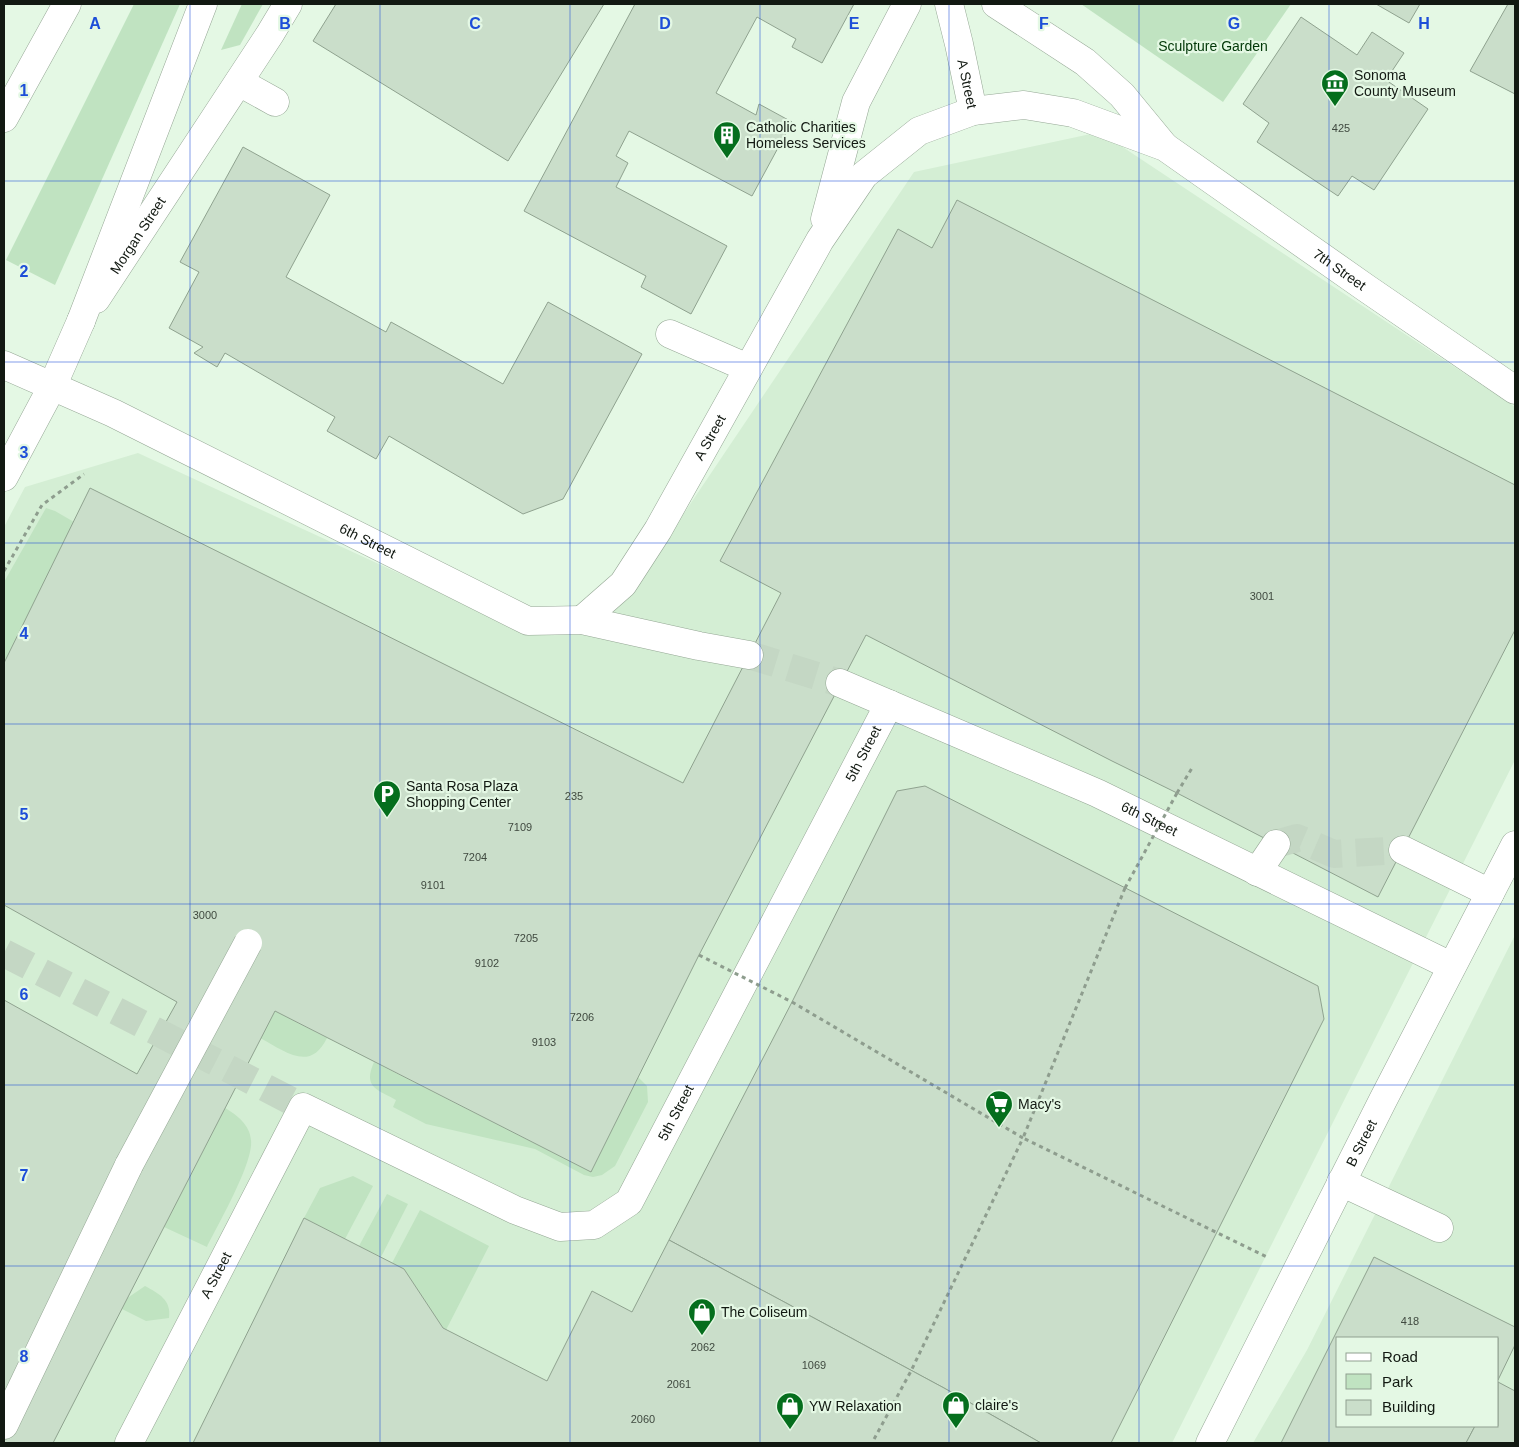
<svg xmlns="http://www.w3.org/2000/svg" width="1519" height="1447" font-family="Arial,sans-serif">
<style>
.built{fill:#d4eed4;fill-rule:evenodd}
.green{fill:#c0e3c1}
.building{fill:#cadeca;stroke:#8fa28f}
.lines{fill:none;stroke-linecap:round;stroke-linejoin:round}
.minor-tunnel{stroke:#c4d7c4;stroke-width:28;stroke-dasharray:28 14;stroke-linecap:butt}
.minor-casing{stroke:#95a795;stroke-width:29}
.major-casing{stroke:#95a795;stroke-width:29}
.highway-casing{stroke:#95a795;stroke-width:29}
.path{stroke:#8e9d8e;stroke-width:3;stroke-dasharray:4 4;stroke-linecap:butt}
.minor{stroke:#fff;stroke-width:28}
.major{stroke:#fff;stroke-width:28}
.highway{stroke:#fff;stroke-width:28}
.minor-bridge-casing{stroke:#95a795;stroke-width:29;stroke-linecap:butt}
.path-bridge{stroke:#8e9d8e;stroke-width:3;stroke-dasharray:4 4;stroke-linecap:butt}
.minor-bridge{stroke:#fff;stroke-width:28}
.grid{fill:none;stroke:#1d4ed8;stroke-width:1;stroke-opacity:0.55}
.labels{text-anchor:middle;stroke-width:4.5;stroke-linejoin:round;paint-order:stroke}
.number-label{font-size:11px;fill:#404a40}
.park-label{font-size:14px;fill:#003707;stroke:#e4f8e4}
.poi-label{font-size:14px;fill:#121912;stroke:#e4f8e4;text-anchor:start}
.street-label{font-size:14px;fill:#121912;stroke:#e4f8e4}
.grid-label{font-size:16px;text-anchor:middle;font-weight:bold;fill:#1d4ed8;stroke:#e4f8e4;stroke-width:4.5;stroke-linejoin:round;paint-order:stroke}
</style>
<rect width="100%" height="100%" fill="#e4f8e4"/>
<!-- built -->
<g class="built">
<polygon points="1100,132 1515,407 1515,760 1172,1443 4,1443 4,527 25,487 138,453 522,630 635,586 914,172"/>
<path d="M 1515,935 L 1515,1443 L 1253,1443 L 1307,1350 ZM 1338,1338 L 1498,1338 L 1498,1426 L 1338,1426 Z"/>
</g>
<!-- green -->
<g class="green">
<polygon points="134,4 180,4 55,285 6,260"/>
<polygon points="242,4 263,4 240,45 221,50"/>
<polygon points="1081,4 1291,4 1223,102"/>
<polygon points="46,508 55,511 74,522 4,663 4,582"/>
<path d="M 275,1011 L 327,1038 C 310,1073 285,1051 260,1038 Z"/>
<path d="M 374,1062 L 591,1172 L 638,1077 L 647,1086 L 648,1102 L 615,1166 L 602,1175 L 593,1177 L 584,1175 L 535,1149 L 426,1124 L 393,1107 L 396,1100 C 376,1089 363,1087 374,1062 Z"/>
<path d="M 225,1108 C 237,1115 250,1125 251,1140 C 254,1162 218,1225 207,1247 L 164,1227 Z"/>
<polygon points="353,1176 373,1186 345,1239 304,1218 320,1188"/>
<polygon points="387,1194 408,1204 381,1257 359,1246"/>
<polygon points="420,1210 489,1246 446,1330 443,1328 404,1269 392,1263"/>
<path d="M 145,1286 C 158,1293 172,1300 169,1318 L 146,1321 L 122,1309 L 126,1299 Z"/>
</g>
<!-- building -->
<g class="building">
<polygon points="336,4 604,4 508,161 313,41"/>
<polygon points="635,4 854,4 822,63 792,47 796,39 757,17 716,93 756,115 759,104 792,122 752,196 629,131 616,156 628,163 616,187 727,246 691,314 641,287 646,276 524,211"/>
<polygon points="1376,4 1420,4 1409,23"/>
<polygon points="1508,4 1515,4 1515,94 1470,71"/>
<polygon points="1301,17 1357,55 1372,32 1404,53 1386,80 1428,109 1374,190 1352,176 1338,196 1257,142 1269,123 1243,104"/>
<polygon points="243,147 330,195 286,277 386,332 391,322 503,384 548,302 642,354 563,499 523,514 389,436 376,459 327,431 335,417 225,353 217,367 194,353 203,347 169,328 199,272 180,262"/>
<polygon points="957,200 1515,485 1515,630 1378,897 1177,793 1112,761 866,635 699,955 591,1172 275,1011 53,1443 4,1443 4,1000 137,1074 177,1002 4,905 4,663 90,488 683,783 781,593 720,561 898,229 932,248"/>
<polygon points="925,786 1318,986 1324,1019 1111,1443 1041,1443 944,1388 669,1240 792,1002 897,791"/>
<polygon points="304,1218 404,1269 443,1328 547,1381 592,1291 632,1312 669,1240 944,1388 1041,1443 193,1443"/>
<polygon points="1374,1257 1515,1327 1515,1345 1498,1380 1498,1338 1338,1338 1338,1426 1475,1426 1466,1443 1281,1443"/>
<polygon points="1498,1382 1515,1391 1515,1443 1466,1443 1475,1426 1498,1426"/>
</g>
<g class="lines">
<!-- minor-tunnel -->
<g class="minor-tunnel">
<polyline points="749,655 840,683"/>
<polyline points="1276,844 1297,838 1334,854 1403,850"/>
<polyline points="4,953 303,1107"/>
</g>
<!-- minor casing -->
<g class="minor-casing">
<g id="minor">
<path id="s1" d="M 949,4 L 959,44 L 973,111"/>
<polyline points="996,4 1085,62 1122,95 1164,146"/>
<polyline points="239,82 275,102"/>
<polyline points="825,219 856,102 907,4"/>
<path id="s2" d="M 96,299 L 270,34 L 288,4"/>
<polyline points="670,334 748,368"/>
<path id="s3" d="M 4,365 L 113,413 L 528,621 L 582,620 L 699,646 L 749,655"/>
<path id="s4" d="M 582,620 L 623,584 L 658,530 L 820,240 L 864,175 L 919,131 L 973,111 L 1024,105 L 1073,113 L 1165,147 L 1366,288 L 1515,390"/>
<path id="s5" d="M 840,683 L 1097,793 L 1451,966"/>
<polyline points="1403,850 1490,893"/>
<polyline points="1257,872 1276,844"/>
<polyline points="1341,1182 1439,1228"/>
<polyline points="4,1425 129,1165"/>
<path id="s6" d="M 129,1443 L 303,1107 L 515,1210 L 560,1227 L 594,1225 L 629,1202 L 889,704"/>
<path id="s7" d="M 1210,1443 L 1383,1100 L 1515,845"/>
</g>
</g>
<!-- major casing -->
<g class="major-casing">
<polyline id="major" points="4,477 52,387 81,321"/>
</g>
<!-- highway casing -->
<g class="highway-casing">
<g id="highway">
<polyline points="4,118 67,4"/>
<polyline points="81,321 203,4"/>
</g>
</g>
<!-- path -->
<g class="path">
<polyline points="4,571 42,505 84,474"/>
<polyline points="1177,793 1192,768"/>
<polyline points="1125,888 1023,1138 1267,1257"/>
<polyline points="792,1002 1023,1138 911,1371 872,1443"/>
</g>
<!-- minor -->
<use href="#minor" class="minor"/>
<!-- major -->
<use href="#major" class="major"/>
<!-- highway -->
<use href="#highway" class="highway"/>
<!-- minor-bridge casing -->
<g class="minor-bridge-casing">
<polyline id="minor-bridge" points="129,1165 248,943"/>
</g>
<!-- path-bridge -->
<g class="path-bridge">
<polyline points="1125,888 1177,793"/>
<polyline points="699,955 792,1002"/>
</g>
<!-- minor-bridge -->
<use href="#minor-bridge" class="minor-bridge"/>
</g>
<!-- grid -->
<path class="grid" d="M 190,4 L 190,1443M 380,4 L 380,1443M 570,4 L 570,1443M 760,4 L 760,1443M 949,4 L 949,1443M 1139,4 L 1139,1443M 1329,4 L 1329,1443M 4,181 L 1515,181M 4,362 L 1515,362M 4,543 L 1515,543M 4,724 L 1515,724M 4,904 L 1515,904M 4,1085 L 1515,1085M 4,1266 L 1515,1266"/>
<!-- icons -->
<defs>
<g id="museum-pin" transform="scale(1.4375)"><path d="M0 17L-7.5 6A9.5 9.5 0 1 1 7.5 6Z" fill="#056e1d" stroke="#e4f8e4"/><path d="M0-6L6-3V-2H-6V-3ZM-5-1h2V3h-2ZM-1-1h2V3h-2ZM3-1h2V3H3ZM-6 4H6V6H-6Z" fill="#fff"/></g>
<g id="building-pin" transform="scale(1.4375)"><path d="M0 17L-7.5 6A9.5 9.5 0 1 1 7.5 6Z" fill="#056e1d" stroke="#e4f8e4"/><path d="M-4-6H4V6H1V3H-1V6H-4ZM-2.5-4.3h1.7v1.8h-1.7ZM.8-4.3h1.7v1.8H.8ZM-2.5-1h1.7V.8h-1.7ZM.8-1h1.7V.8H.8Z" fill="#fff"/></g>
<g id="parking-pin" transform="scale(1.4375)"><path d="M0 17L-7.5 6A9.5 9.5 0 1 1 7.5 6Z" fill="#056e1d" stroke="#e4f8e4"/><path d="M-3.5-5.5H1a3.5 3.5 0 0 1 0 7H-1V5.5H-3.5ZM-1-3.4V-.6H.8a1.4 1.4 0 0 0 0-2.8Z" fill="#fff"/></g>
<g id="supermarket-pin" transform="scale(1.4375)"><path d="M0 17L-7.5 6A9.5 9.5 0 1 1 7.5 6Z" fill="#056e1d" stroke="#e4f8e4"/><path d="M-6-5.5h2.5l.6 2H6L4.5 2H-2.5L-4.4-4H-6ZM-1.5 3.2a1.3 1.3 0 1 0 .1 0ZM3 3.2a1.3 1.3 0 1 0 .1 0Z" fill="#fff"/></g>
<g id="shop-pin" transform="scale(1.4375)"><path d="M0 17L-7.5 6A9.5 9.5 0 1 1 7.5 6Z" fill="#056e1d" stroke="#e4f8e4"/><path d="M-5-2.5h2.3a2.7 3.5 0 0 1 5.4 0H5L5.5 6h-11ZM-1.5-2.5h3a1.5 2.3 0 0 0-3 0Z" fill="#fff"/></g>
</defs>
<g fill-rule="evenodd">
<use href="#museum-pin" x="1335" y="83"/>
<use href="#building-pin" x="727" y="135"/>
<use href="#parking-pin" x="387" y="794"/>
<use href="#supermarket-pin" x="999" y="1104"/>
<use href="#shop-pin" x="702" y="1312"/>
<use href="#shop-pin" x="956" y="1405"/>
<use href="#shop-pin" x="790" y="1406"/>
</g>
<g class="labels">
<!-- number labels -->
<g class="number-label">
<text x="1341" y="132">425</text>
<text x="1262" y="600">3001</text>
<text x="574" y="800">235</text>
<text x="520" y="831">7109</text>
<text x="475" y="861">7204</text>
<text x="433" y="889">9101</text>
<text x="205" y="919">3000</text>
<text x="526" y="942">7205</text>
<text x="487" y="967">9102</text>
<text x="582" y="1021">7206</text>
<text x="544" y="1046">9103</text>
<text x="1410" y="1325">418</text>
<text x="703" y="1351">2062</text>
<text x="814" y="1369">1069</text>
<text x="679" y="1388">2061</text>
<text x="643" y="1423">2060</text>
</g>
<!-- park labels -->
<g class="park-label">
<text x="1213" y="51">Sculpture Garden</text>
</g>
<!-- poi labels -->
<g class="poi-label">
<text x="1354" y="80">Sonoma<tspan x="1354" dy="16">County Museum</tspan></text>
<text x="746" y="132">Catholic Charities<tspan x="746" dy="16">Homeless Services</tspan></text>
<text x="406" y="791">Santa Rosa Plaza<tspan x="406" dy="16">Shopping Center</tspan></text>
<text x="1018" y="1109">Macy's</text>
<text x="721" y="1317">The Coliseum</text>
<text x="975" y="1410">claire's</text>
<text x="809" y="1411">YW Relaxation</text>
</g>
<!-- street labels -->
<g class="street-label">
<text dy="5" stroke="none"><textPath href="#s1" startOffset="82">A Street</textPath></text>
<text dy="5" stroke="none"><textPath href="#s2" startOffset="76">Morgan Street</textPath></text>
<text dy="5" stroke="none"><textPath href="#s4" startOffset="1070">7th Street</textPath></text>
<text dy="5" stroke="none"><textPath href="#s4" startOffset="225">A Street</textPath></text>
<text dy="5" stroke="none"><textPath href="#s3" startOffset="404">6th Street</textPath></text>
<text dy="5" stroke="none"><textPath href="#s6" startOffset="1244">5th Street</textPath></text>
<text dy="5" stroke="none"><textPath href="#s5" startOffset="338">6th Street</textPath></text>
<text dy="5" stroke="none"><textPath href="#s6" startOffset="839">5th Street</textPath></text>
<text dy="5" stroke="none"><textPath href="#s7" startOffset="336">B Street</textPath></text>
<text dy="5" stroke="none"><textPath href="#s6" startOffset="189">A Street</textPath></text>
</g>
</g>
<g class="grid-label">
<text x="95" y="29">A</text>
<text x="285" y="29">B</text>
<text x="475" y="29">C</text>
<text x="665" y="29">D</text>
<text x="854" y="29">E</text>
<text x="1044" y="29">F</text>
<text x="1234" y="29">G</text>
<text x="1424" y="29">H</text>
<text x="24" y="96">1</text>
<text x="24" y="277">2</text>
<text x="24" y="458">3</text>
<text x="24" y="639">4</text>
<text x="24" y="820">5</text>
<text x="24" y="1000">6</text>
<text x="24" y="1181">7</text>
<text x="24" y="1362">8</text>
</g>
<!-- border -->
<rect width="1519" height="1447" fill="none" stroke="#121912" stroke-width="10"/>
<!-- legend -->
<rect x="1336" y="1337" width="162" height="90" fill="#e4f8e4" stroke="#909f90"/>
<rect x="1346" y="1353" width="25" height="8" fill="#ffffff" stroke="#909f90"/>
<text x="1382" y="1362" font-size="15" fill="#121912">Road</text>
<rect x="1346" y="1374" width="25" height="15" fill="#c0e3c1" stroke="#909f90"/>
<text x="1382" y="1387" font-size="15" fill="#121912">Park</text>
<rect x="1346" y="1400" width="25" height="15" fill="#cadeca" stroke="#909f90"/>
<text x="1382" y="1412" font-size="15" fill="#121912">Building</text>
</svg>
